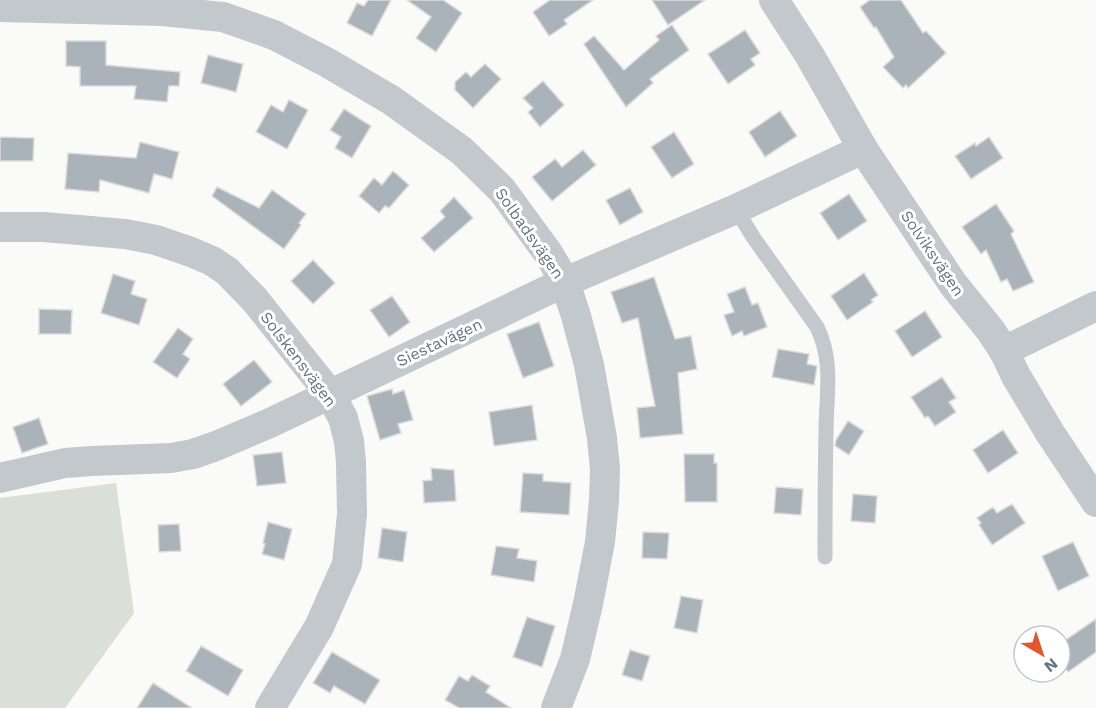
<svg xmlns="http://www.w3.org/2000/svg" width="1096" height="708" font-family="'Work Sans',sans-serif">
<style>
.green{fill:#dadfd7}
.building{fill:#aab3b9;stroke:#dcdcda;stroke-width:1.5}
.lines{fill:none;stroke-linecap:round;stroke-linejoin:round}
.lane{stroke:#c3c8cc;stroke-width:15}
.street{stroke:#c3c8cc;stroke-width:30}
.labels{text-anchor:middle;stroke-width:6;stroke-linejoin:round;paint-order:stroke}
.street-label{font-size:16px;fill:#657683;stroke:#fff}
</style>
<rect width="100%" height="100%" fill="#fafaf8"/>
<!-- green -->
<polygon class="green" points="116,483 134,613 65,708 0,708 0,498"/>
<!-- building -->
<g class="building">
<polygon points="368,0 391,0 372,36 347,23 357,3 364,6"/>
<polygon points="407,0 443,0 462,13 436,52 416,38 431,17"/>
<polygon points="550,0 593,0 564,20 567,24 549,36 533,12"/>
<polygon points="652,0 705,0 668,25"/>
<polygon points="870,0 901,0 923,33 926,31 946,53 908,88 906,85 903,88 883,67 894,57 876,27 874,28 860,7"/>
<polygon points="672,25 689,50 650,79 653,83 626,107 584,44 594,36 624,70 659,40 656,36"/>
<polygon points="745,30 760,53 751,59 755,65 728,84 708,54"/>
<polygon points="66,41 106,41 106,65 180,72 179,86 169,86 167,102 134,99 136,86 80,86 80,67 66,66"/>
<polygon points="208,55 243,64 236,92 201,83"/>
<polygon points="485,64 501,79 473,108 455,90 455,82 466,72 471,77"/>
<polygon points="543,81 564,105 540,127 528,112 533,108 523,98"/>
<polygon points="289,100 308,110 287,149 256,132 271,105 283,112"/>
<polygon points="344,109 371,126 352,158 335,148 341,137 330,130"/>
<polygon points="780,111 797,136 765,157 749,132"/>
<polygon points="674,132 694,164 672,178 651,147"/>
<polygon points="0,137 34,138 33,161 0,161"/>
<polygon points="989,137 1003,158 971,179 955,156 975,143 976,146"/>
<polygon points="140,142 179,152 172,179 154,174 149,193 100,180 99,192 65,189 68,153 136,158"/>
<polygon points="583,150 596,165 552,201 532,177 555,159 562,167"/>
<polygon points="393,171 409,185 389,208 385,206 379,213 359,196 374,178 382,185"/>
<polygon points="217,187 259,208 272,190 306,214 299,223 301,225 284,249 212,196"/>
<polygon points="630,188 643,212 620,225 606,200"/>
<polygon points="849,194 867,221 838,240 820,213"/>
<polygon points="454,197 473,218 434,252 421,238 445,217 440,211"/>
<polygon points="996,204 1014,231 1011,234 1034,282 1013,291 1007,279 1001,282 986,250 981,254 962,227"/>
<polygon points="313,260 335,283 313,304 291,281"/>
<polygon points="864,273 878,295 871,300 873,302 847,320 831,296"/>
<polygon points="113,274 135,281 131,294 147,299 139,325 101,313"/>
<polygon points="654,277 675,339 691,336 697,369 678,373 683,434 640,438 637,408 655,406 638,318 622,323 611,292"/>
<polygon points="745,287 752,305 758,303 767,327 744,336 742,331 732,336 724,315 734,312 727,294"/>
<polygon points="392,296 410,322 389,337 370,310"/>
<polygon points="39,309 72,310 71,334 39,334"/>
<polygon points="925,311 942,337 912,357 895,331"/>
<polygon points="539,322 554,366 523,378 507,334"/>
<polygon points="178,328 193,339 183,354 190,359 177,378 153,362"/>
<polygon points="778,349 809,354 807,364 817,366 814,385 772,377"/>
<polygon points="254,360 272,382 241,406 223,384"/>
<polygon points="942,377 956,398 949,402 956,412 935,426 928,416 925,418 911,397"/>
<polygon points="392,389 393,394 404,390 413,420 398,424 401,433 380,440 367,396"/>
<polygon points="532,405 537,440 494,446 489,412"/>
<polygon points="39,418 48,444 22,453 13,427"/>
<polygon points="848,421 864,431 849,455 835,446 836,440"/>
<polygon points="1003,430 1018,453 988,473 973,450"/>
<polygon points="282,452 286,483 257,486 253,455"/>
<polygon points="684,454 714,454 714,463 717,463 717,502 685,502"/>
<polygon points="431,468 454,470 456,501 424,503 423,481 432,480"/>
<polygon points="523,473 543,474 543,481 571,483 569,515 520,512"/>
<polygon points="776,487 803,489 801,515 774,513"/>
<polygon points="853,494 877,496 875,523 851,521"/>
<polygon points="1012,504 1025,523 992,545 979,525 981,523 977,518 993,507 997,513"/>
<polygon points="268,522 292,529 284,560 262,554 265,544 263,543"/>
<polygon points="179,524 181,551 159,552 158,525"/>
<polygon points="382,528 407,532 403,562 378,558"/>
<polygon points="643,532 669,533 667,559 642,558"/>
<polygon points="1073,542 1089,576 1058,591 1042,556"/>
<polygon points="496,546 519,549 517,558 537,561 534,582 491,575"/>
<polygon points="681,596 703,600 697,633 674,628"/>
<polygon points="527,617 555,626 542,667 513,657"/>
<polygon points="1096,619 1096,652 1068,672 1060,661 1060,644"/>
<polygon points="201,646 243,670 228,696 186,671"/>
<polygon points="630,650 650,656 642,681 622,675"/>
<polygon points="332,652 380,680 365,704 334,686 330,693 313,683"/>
<polygon points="472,675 490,686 486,692 511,708 459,708 445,700 459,676 468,681"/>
<polygon points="153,683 192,708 137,708"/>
</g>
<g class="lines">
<!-- lane -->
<path class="lane" d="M 736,209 L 753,237 L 817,327 C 834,362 826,395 826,432 C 825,474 825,515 825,557"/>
<!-- street -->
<g class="street">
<polyline points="774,0 810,56 863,149 953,284 991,331 1004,351 1016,376 1050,433 1096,502"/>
<polyline points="0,7 162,11 223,17 274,35 328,63 391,100 462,151 502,190 548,253 565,282 576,316 589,365 602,438 605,469 604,501 600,542 588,604 575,659 556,708"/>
<polyline points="0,227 44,227 125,234 156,240 191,252 212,261 227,271 255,300 330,394 343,418 349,441 351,462 352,514 347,564 319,627 270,708"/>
<polyline points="1004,351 1096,306"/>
<polyline points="0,478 65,463 92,461 171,458 193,454 216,446 270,423 565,282 736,209 863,149"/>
</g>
</g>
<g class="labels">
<!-- street labels -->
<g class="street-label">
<text transform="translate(530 233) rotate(55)" y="6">Solbadsvägen</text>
<text transform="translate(933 253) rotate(56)" y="6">Solviksvägen</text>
<text transform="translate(439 342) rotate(-25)" y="6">Siestavägen</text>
<text transform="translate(299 359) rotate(53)" y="6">Solskensvägen</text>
</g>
</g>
<!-- north arrow -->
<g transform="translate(1042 654) rotate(141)"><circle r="28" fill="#ffffff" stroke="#c1c8cd" stroke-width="1.5"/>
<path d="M0-4.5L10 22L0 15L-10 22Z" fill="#e4572e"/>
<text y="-9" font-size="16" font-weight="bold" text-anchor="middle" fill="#657683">N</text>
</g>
</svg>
